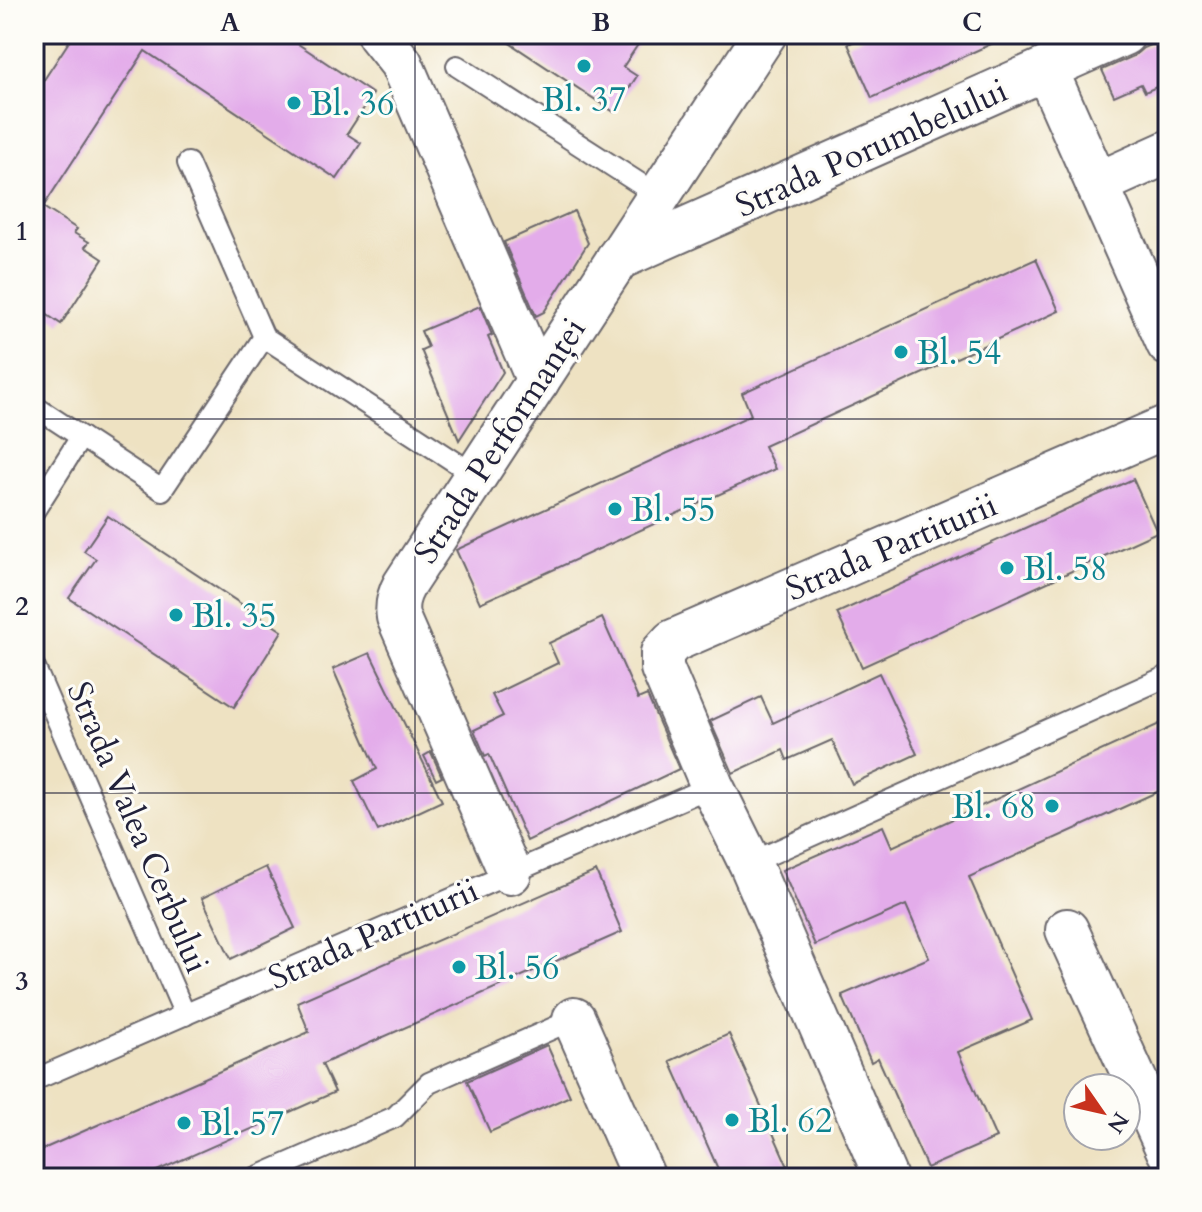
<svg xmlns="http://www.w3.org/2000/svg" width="1202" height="1212" font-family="Cardo,serif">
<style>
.building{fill:#e3acea}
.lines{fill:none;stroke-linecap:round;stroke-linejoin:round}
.service-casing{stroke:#69656a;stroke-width:24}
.minor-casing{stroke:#69656a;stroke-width:46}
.service{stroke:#fff;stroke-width:20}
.minor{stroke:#fff;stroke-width:42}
.grid{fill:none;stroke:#22223b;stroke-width:2;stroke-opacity:0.55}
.culture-dot{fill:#0f9aa8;stroke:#fdfcf7;stroke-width:3}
.labels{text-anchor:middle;stroke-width:6;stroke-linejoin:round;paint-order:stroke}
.culture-label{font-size:34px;fill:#0d838f;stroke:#fdfcf7;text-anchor:start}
.street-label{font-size:34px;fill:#22223b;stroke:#fdfcf7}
.neatline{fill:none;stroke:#22223b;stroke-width:3}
.grid-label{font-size:26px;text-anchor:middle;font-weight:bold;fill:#22223b}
</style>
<rect width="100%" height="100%" fill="#fdfcf7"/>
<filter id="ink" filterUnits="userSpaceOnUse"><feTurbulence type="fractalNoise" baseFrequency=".0125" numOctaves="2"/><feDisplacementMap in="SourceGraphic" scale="16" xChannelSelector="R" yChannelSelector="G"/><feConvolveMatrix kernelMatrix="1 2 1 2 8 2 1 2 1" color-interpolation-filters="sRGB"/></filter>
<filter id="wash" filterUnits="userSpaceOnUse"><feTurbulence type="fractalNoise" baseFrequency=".006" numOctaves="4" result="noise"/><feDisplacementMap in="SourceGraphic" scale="32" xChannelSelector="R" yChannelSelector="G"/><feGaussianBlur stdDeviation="1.8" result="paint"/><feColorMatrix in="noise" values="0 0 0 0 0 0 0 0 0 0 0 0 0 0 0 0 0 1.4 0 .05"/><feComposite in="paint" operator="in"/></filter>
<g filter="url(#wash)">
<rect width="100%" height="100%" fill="#eee2c2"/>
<g id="blocks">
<!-- building -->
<g class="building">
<polygon points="74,34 283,34 373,94 347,134 361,143 337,179 145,51 43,207 77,229 74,233 89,242 85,247 103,259 61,324 34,306 34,95"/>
<polygon points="496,34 645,34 623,67 637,76 614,112"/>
<polygon points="870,34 1013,34 872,98 848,44"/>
<polygon points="1168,37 1168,82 1145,92 1141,84 1114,96 1102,70 1134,56 1143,48"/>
<polygon points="574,211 588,243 544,312 536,316 504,242"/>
<polygon points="1036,259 1059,311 764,446 775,469 480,603 456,550 751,415 742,393"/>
<polygon points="480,306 492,335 488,337 503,372 459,440 421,350 428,347 421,331"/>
<polygon points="1133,479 1157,532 862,667 837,613"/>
<polygon points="108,516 282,631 234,707 69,598 96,559 84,551"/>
<polygon points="602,618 638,699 647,695 679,769 527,841 489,754 485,756 474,730 503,716 492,695 558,663 549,643"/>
<polygon points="370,653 442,801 378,831 354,781 377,769 333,669"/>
<polygon points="879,673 917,754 852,784 832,740 787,760 783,750 733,773 710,721 761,697 773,723"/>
<polygon points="1168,720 1168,787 969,877 1032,1020 958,1052 996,1138 927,1168 878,1058 871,1062 842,995 929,958 906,905 815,945 782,870 883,826 892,847"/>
<polygon points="431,752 442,777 436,780 424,756"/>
<polygon points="266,867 295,928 231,959 202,898"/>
<polygon points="596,871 622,932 322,1064 335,1092 141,1178 34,1178 34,1153 309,1032 297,1002"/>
<polygon points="729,1034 793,1178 722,1178 670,1061"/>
<polygon points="547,1045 570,1096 490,1132 467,1081"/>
</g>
</g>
</g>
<g filter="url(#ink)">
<use href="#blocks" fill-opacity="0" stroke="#69656a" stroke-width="2"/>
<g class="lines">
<!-- service casing -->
<g class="service-casing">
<g id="service">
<polyline points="457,66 659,196"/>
<polyline points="188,163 264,337"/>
<polyline points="34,406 162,490 264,337 475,475"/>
<polyline points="34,511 81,437"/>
<polyline points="34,666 185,1015"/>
<polyline points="750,863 1168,676"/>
<polyline points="34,1080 712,786"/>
<polyline points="255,1178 395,1117 429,1083 574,1019"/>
</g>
</g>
<!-- minor casing -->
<g class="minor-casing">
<g id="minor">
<polyline points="378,34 401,63 538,381"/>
<polyline points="1046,69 1168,344"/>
<polyline points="1097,184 1168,152"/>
<polyline points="617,259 1124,34"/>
<path d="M 510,873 L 398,617 C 396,605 398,596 404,585 L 765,34"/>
<polyline points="1067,930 1168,1151"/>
<polyline points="574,1019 644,1178"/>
<polyline points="886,1178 750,863 712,786 662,668 662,653 673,641 1168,426"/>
</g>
</g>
<!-- service -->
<use href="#service" class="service"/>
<!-- minor -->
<use href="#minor" class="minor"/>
</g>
</g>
<!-- grid -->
<path class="grid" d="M 415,34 L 415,1178M 787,34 L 787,1178M 34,419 L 1168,419M 34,793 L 1168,793"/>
<!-- markers -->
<g class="culture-dot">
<circle cx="584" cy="66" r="8"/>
<circle cx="294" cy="103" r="8"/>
<circle cx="901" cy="352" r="8"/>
<circle cx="615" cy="509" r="8"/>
<circle cx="1007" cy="568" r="8"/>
<circle cx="176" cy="615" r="8"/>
<circle cx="1052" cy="806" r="8"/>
<circle cx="459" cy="967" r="8"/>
<circle cx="732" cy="1120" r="8"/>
<circle cx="184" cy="1123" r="8"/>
</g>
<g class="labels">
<!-- culture labels -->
<g class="culture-label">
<text x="584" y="111" text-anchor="middle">Bl. 37</text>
<text x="310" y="115">Bl. 36</text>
<text x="917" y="364">Bl. 54</text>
<text x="631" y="521">Bl. 55</text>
<text x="1023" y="580">Bl. 58</text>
<text x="192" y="627">Bl. 35</text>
<text x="1036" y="818" text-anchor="end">Bl. 68</text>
<text x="475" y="979">Bl. 56</text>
<text x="748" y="1132">Bl. 62</text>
<text x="200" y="1135">Bl. 57</text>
</g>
<!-- street labels -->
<g class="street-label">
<text transform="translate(871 147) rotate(-24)" y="12">Strada Porumbelului</text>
<text transform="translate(499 440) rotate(-57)" y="12">Strada Performanței</text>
<text transform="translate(891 546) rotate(-23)" y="12">Strada Partiturii</text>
<text transform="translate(139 827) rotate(67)" y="12">Strada Valea Cerbului</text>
<text transform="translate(373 933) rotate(-24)" y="12">Strada Partiturii</text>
</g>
</g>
<!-- margin -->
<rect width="1202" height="1212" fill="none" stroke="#fdfcf7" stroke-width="88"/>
<!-- north arrow -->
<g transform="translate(1102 1112) rotate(124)"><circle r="38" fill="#fdfcf7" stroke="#a5a5ac" stroke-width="2"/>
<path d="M0-6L14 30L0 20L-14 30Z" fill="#c8321e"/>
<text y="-12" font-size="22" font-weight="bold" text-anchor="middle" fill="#22223b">N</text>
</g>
<rect x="44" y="44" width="1114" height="1124" class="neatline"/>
<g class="grid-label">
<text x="230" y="31">A</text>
<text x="601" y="31">B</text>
<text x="972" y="31">C</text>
<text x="22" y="240">1</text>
<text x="22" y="615">2</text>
<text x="22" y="990">3</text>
</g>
</svg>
